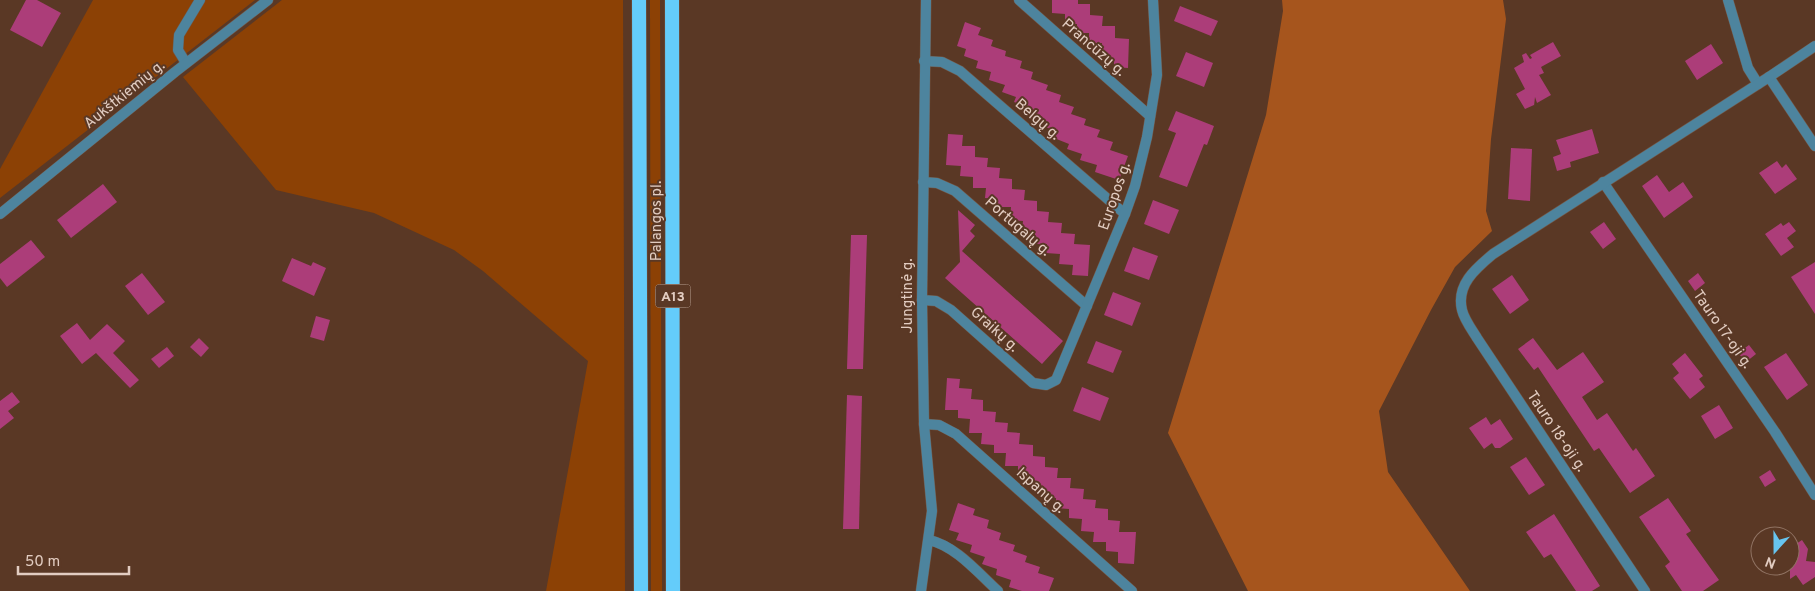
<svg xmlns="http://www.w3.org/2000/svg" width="1815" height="591" font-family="Overpass,sans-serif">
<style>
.green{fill:#8c4105}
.forest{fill:#a6551d}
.building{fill:#ac3d79}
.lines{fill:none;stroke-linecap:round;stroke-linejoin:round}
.minor-casing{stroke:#755644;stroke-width:11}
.trunk-casing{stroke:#755644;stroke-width:15}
.minor{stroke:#4d849e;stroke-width:10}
.trunk{stroke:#64ccfa;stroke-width:14}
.labels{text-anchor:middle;stroke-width:4;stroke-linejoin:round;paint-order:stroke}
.shield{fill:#5a3825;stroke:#b9a092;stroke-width:1}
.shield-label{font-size:14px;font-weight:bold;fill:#e2ccc1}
.street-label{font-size:15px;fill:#e2ccc1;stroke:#5a3825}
</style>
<rect width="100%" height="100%" fill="#5a3825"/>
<!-- green -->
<g class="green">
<polygon points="93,0 255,0 0,198 0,169"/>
<polygon points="282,0 623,0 625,591 546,591 588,361 483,271 454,250 374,213 276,190 183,77"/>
<polygon points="650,0 660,0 662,591 651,591"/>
</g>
<!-- forest -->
<polygon class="forest" points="1282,0 1503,0 1506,19 1491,139 1486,211 1492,231 1455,267 1431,310 1379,411 1388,472 1470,591 1248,591 1168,433 1266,115 1283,11"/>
<!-- building -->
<g class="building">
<polygon points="26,0 37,0 61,13 42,47 10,30"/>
<polygon points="1052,0 1078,0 1078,4 1090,4 1090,15 1103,16 1102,26 1115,26 1115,38 1129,39 1128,68 1114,67 1114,58 1101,57 1102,43 1089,43 1089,33 1077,33 1077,24 1065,24 1065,14 1052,13"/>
<polygon points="1180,6 1218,21 1211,36 1174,21"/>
<polygon points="965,22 981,28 978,35 993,40 991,46 1006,51 1005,56 1022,61 1020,68 1033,72 1031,79 1048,85 1046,90 1061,95 1059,102 1074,107 1071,114 1086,119 1084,125 1100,130 1097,137 1113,142 1110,150 1128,156 1119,180 1095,172 1097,165 1080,160 1082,154 1067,149 1069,144 1054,138 1056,131 1042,126 1044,121 1028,115 1030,108 1014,102 1016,97 1002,92 1005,85 989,80 991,72 976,68 978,61 964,56 966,49 957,46"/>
<polygon points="1553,42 1561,56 1541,67 1544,73 1539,75 1551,95 1537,103 1535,97 1534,106 1534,105 1525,109 1516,94 1525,89 1514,68 1524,62 1522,55 1526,53 1530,59 1532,58 1530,55"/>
<polygon points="1711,44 1723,63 1697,80 1685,61"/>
<polygon points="1186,52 1213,63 1204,87 1176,76"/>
<polygon points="1176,111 1214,126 1207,145 1204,144 1187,187 1159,177 1176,133 1168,130"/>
<polygon points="1592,129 1599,153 1570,162 1571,167 1557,171 1553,157 1561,154 1556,140"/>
<polygon points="948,134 963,135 962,146 975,146 975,157 988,158 987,167 1000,168 999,178 1012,179 1012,189 1025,190 1024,200 1037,201 1037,211 1049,212 1048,222 1062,223 1061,233 1075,234 1074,244 1090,245 1088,276 1072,275 1073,265 1059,264 1060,254 1046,253 1047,244 1035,244 1035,232 1022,231 1023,221 1010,220 1011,207 997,207 998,199 985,198 986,188 973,188 973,177 960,176 961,166 946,165"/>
<polygon points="1511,148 1532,149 1530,201 1508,199"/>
<polygon points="1777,161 1782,168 1786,164 1797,179 1775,194 1759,173"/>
<polygon points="1657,175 1669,192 1683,182 1693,197 1664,218 1642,186"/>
<polygon points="103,184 117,202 71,238 57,220"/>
<polygon points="1153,200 1179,210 1169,234 1144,224"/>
<polygon points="958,210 975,225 970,231 975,236 962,251 1063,341 1042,364 945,278 960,262"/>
<polygon points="1604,222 1616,239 1603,249 1590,232"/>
<polygon points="1789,222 1796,231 1787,238 1794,247 1781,256 1765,234 1781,223 1783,226"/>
<polygon points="851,235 867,235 863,369 847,369"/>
<polygon points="31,240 45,257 7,287 0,278 0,264"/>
<polygon points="1133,247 1158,256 1149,280 1124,271"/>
<polygon points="292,258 311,266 313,262 326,268 314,296 282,281"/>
<polygon points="1815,262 1815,314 1791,277"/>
<polygon points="142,273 165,302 148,315 125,286"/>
<polygon points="1698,273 1705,283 1695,291 1688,281"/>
<polygon points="1512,275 1529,300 1510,314 1492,289"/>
<polygon points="1113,292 1141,303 1132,326 1104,315"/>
<polygon points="316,316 330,320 324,341 310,337"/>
<polygon points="77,323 90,340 107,324 125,341 113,353 139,380 130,388 96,353 82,364 60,336"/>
<polygon points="199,338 209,348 201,357 190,347"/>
<polygon points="1533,338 1557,370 1583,352 1604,382 1582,397 1597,420 1607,413 1633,451 1636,448 1655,476 1630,493 1599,448 1594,451 1538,367 1534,370 1518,349"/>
<polygon points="1096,341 1122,351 1113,373 1087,363"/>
<polygon points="1749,345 1756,354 1746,362 1738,353"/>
<polygon points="167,347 174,356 159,368 151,359"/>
<polygon points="1685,353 1703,376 1699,379 1705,387 1690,399 1673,378 1679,373 1672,364"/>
<polygon points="1786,353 1808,385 1787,400 1764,367"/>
<polygon points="947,378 960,379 959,388 972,389 971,399 983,400 983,411 996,412 995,422 1008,423 1007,432 1020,433 1019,444 1033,445 1033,456 1045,457 1045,467 1058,468 1057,478 1071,478 1070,488 1084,489 1083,499 1096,500 1095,508 1108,509 1108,520 1120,521 1119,532 1136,532 1134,564 1118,563 1118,552 1106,551 1106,542 1093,542 1094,532 1081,531 1082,519 1069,518 1069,509 1056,508 1056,498 1043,497 1044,488 1031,488 1032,477 1018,477 1018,466 1005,466 1006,453 994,453 994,445 981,444 982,433 969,433 970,419 958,418 958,410 945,410"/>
<polygon points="1082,387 1109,398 1100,421 1073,411"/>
<polygon points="12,392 20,402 8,411 14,418 0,429 0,401"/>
<polygon points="847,395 862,396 859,529 843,529"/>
<polygon points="1719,405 1733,428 1715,439 1701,416"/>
<polygon points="1486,417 1491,425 1500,419 1513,439 1500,448 1495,448 1492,443 1484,449 1469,428"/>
<polygon points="1526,457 1545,485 1529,495 1510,467"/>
<polygon points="1770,470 1776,480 1765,487 1759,477"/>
<polygon points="1668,498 1691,531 1686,534 1719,580 1703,591 1682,591 1665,566 1670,562 1639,517"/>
<polygon points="958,503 975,509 973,515 989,520 987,528 1001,533 999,540 1015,545 1013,551 1027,556 1025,562 1040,567 1038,573 1054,578 1049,591 1022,591 1009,587 1011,580 996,575 997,569 982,564 985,557 970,552 972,545 956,540 959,533 949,530"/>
<polygon points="1554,514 1600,586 1592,591 1576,591 1551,554 1544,558 1526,532"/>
<polygon points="1802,540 1808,549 1806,561 1815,562 1815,577 1803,585 1796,575 1790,579 1790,548"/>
</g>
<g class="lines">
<!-- minor casing -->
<g class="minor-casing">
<g id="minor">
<polyline points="1019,0 1150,116"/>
<polyline points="1728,0 1748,68 1758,84"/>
<polyline points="924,61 942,62 960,71 1125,214"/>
<polyline points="186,63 178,50 179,35 200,0"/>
<polyline points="1769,77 1815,146"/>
<polyline points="923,182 937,183 955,191 1087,306"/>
<polyline points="1603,182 1775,432 1815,495"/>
<polyline points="0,214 175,72 268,0"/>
<polyline points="922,300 936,301 951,310 1033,383 1046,385 1056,380 1125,214 1135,186 1147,137 1157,75 1153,0"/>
<polyline points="924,424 939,425 956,434 1132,591"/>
<path d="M 929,540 C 956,546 978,573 998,591"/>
<polyline points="921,591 932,511 924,424 922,300 926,0"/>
<path d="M 1645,591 L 1477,338 C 1472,330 1464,319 1462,310 C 1456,285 1475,269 1493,254 L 1769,77 L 1815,46"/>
</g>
</g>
<!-- trunk casing -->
<g class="trunk-casing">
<g id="trunk">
<polyline points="639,0 641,591"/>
<polyline points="672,0 673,591"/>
</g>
</g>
<!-- minor -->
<use href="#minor" class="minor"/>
<!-- trunk -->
<use href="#trunk" class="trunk"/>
</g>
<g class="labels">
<!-- shield labels -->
<rect class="shield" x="655.5" y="284.5" width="35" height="23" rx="4"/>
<g class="shield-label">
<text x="673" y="301">A13</text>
</g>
<!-- street labels -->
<g class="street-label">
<text transform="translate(1094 47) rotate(41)" y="5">Prancūzų g.</text>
<text transform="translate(124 94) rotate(-39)" y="5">Aukštkiemių g.</text>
<text transform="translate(1038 119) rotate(41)" y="5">Belgų g.</text>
<text transform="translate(1114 196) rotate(-71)" y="5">Europos g.</text>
<text transform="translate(656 221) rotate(-90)" y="5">Palangos pl.</text>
<text transform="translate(1018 226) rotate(41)" y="5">Portugalų g.</text>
<text transform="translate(907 296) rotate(-90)" y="5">Jungtinė g.</text>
<text transform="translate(995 329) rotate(42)" y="5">Graikų g.</text>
<text transform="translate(1723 329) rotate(55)" y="5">Tauro 17-oji g.</text>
<text transform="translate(1557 431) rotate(56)" y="5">Tauro 18-oji g.</text>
<text transform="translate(1041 490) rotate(42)" y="5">Ispanų g.</text>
</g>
</g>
<!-- north arrow -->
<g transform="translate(1775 551) rotate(201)"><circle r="24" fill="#5a3825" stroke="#907363"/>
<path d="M0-4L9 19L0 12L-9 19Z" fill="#67c4ef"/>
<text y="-8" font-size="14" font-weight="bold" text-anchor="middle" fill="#e2ccc1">N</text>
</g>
<!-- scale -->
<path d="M18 566v8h111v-8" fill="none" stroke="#e2ccc1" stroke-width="2.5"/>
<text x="25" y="566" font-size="15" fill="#e2ccc1" stroke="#5a3825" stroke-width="4" paint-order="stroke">50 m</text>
</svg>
